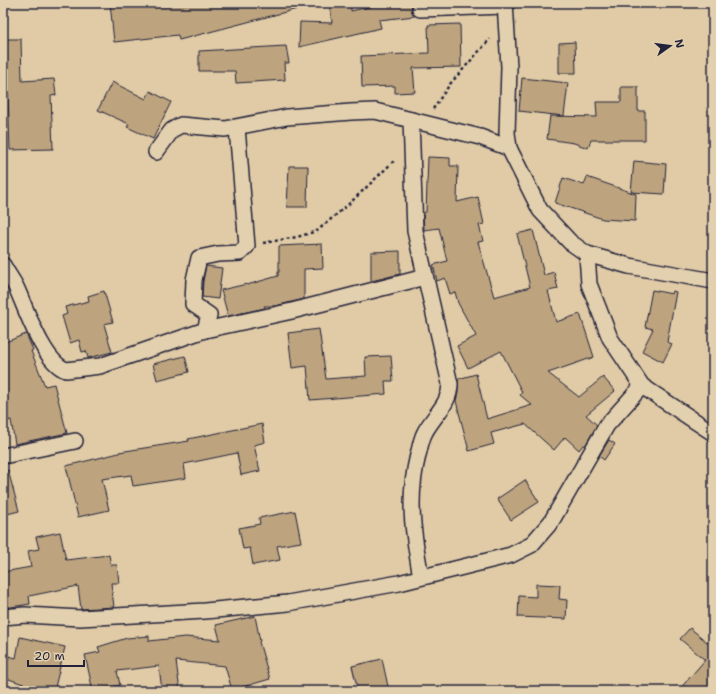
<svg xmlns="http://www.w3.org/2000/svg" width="716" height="694" font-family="'Shantell Sans',sans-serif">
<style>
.building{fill:#bda47e;stroke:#22223b}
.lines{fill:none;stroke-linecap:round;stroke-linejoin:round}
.minor-casing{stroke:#22223b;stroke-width:18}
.path{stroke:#22223b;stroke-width:2.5;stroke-dasharray:3 3;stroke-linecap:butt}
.minor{stroke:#e3d0ae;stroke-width:15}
</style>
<rect width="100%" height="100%" fill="#e0cba6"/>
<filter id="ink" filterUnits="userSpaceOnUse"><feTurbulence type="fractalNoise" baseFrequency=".025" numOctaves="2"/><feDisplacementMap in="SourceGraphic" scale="8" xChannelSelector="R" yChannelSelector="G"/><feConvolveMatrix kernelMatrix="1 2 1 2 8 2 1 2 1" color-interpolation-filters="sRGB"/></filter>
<g filter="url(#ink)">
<!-- building -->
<g class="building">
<polygon points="110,3 300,3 301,8 179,40 178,35 114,42"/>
<polygon points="330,3 351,3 351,11 387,3 413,3 411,10 415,16 379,20 381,28 299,47 300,22 332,23"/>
<polygon points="460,24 461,67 413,68 415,92 395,93 395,86 362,87 361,56 429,53 428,25"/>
<polygon points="3,39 21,39 22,81 54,79 56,95 51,96 53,149 10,150 8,94 3,94"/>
<polygon points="575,42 576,73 559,73 559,43"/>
<polygon points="286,46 289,63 284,63 285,80 236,83 235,71 199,71 199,51"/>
<polygon points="522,78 568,83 564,116 519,111"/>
<polygon points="112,82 146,99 150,91 171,102 153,139 127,127 129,124 98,110"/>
<polygon points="621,87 638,87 638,111 645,111 645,140 591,140 588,148 574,143 547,139 550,116 597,117 596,102 621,102"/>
<polygon points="428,157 450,158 450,166 458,166 457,202 478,197 484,224 479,225 483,241 478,242 494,297 530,287 517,234 533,230 544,275 554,272 558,289 548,291 556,322 580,314 594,357 548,373 579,397 603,377 615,391 586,415 597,425 585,446 583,445 579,450 565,437 554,450 525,424 491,433 494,444 469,451 456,401 458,392 458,379 476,374 487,419 532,405 520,395 522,392 501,351 468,368 457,346 476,336 458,303 455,292 450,294 445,278 437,281 433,265 447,261 439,228 424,230 423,213 426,212"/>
<polygon points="634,161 666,164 664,194 631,192"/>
<polygon points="289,166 308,166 307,207 287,207"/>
<polygon points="587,177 636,194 635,221 603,219 555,203 563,178 584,185"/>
<polygon points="322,244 323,268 304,269 304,299 275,306 264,306 265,308 228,316 221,290 247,284 247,285 278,276 278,272 279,272 279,246"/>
<polygon points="400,251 400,274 371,281 371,252"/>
<polygon points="206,266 222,268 218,299 202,297 203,281"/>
<polygon points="652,290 672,294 673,291 676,292 667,342 672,344 663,362 642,351 653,329 645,327"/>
<polygon points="104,291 113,322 104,324 112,352 88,358 86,351 82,352 79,340 70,343 62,316 67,314 65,307 89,301 88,296"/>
<polygon points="319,329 326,379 366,376 365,357 391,356 393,381 385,381 386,394 310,400 307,366 292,368 288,333"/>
<polygon points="26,334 33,350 31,351 45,386 54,384 67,433 15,444 11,420 3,422 3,343"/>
<polygon points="185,356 189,372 157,380 153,364"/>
<polygon points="262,424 265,442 254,445 260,471 241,475 237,453 184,464 186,478 133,486 131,475 102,479 109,510 78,517 66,466 119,453 119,452 189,441 188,439"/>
<polygon points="609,440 615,444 604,460 599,456"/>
<polygon points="8,470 19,511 3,515 3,471"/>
<polygon points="525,480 539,502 511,520 497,499"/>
<polygon points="295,511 301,542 277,546 280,560 253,565 250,548 243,549 239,528 260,524 259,518"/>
<polygon points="60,532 66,560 109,555 111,565 117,565 119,583 111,583 114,607 81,609 78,586 29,596 30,604 5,608 3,593 3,572 31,567 28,551 39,549 36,537"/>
<polygon points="536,584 560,585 559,599 567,600 566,619 518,617 519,596 536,597"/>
<polygon points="255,616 260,641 259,642 270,679 232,690 225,666 176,661 180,691 162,691 159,666 117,671 120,685 93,691 85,655 100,652 98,647 127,638 149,636 149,641 185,637 220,640 216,625"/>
<polygon points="690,628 713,647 713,691 678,691 705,660 680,639"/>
<polygon points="20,637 65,647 54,691 29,689 29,686 3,677 9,656 16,658"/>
<polygon points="382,659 389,691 358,691 352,666"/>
</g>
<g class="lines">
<!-- minor casing -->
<g class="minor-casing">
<g id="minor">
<polyline points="505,3 509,67 507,133 509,148 540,210 570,242 587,254 629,266 713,281"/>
<polyline points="420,9 506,6"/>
<path d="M 411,120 L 415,231 L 450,384 C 450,404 434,415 425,432 C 421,439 420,448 418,455 C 407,499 413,533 421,577"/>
<polyline points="156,152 172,130 181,125 225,129 287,117 351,112 375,111 480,137 509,148"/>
<polyline points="587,254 589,284 610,338 642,386 713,433"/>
<path d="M 3,265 C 7,273 12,279 16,287 C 26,308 43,362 66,370 L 100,366 L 205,330 L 209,315 L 193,304 L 194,280 L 199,258 L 218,254 L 240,253 L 247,246 L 237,128"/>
<polyline points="205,330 292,311 425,277"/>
<polyline points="3,456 75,441"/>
<polyline points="3,617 25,615 80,618 205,611 288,603 399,583 511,555 531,545 551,522 607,425 642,386"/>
</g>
</g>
<!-- path -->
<g class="path">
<polyline points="433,109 450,84 490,39"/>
<polyline points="263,243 297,237 317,231 351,202 395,160"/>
</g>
<!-- minor -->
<use href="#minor" class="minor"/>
</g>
</g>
<!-- margin -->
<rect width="716" height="694" fill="none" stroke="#e3d0ae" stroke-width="16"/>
<rect x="8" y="8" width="700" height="678" fill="none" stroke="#22223b" stroke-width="1.5" filter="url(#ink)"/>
<!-- north arrow -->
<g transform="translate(670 46) rotate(76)" stroke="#e3d0ae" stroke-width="3" paint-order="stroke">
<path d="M0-3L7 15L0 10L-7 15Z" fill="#22223b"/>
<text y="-6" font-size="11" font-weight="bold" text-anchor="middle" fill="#22223b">N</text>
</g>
<!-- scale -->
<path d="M28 660v6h56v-6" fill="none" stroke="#22223b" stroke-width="2"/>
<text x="34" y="660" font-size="12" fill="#22223b" stroke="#e3d0ae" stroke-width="3" paint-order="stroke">20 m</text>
</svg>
